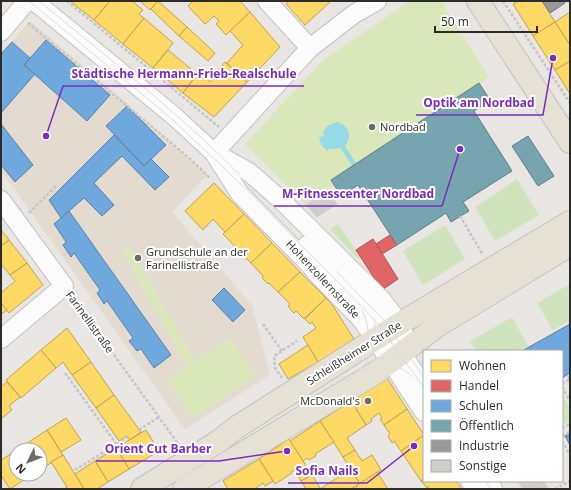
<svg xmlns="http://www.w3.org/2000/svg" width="571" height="490" font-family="'Open Sans',sans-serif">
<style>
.education{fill:#e3dbd0}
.green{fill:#cfe3bc}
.pitch{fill:#d9e7b9}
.water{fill:#97dae8}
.homes{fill:#ffd966;stroke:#bfa554}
.shops{fill:#e06666;stroke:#aa5454}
.schools{fill:#6fa8dc;stroke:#5b82a7}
.public{fill:#76a5af;stroke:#608087}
.industry{fill:#999;stroke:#787878}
.building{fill:#d0cdcb;stroke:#d3d1ce}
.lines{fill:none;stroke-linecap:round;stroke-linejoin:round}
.minor-casing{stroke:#c4c4c4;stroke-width:20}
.major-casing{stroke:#c5c3c2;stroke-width:24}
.path{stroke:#c6c6c6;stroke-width:2.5;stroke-dasharray:3 2;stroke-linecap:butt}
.minor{stroke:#fcfbfb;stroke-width:18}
.major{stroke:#e5e1d5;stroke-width:22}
.tram{stroke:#dedddf;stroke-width:1}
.poi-dot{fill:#6d6c6b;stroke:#fff;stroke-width:1.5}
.labels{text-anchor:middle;stroke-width:4;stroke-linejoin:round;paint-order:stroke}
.poi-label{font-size:11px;fill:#2b2b2b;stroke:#fff;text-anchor:start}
.street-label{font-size:11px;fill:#2b2b2b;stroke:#fff}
.leader{fill:none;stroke:#7b2cbf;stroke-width:1.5}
.callout-dot{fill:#7b2cbf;stroke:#fff;stroke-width:1.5}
.callout-label{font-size:12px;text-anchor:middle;font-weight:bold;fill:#7b2cbf;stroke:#fff;stroke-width:4;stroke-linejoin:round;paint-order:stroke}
</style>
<rect width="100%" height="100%" fill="#e8e5e2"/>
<!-- education -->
<polygon class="education" points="30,21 124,101 207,175 172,212 252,305 270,375 185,429 25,204 1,171 1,53"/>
<!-- green -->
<g class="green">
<polygon points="517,179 539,215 495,241 475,207"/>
<polygon points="338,224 362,259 357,258 330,229"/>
<polygon points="445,225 465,259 423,285 403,251"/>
<polygon points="570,284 570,320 553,330 537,303"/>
<polygon points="512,317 528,346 519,351 476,351 470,341"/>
<polygon points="562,394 570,407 570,421 562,425"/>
</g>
<!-- pitch -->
<g class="pitch">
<polygon points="410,1 441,1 489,77 480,83 490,100 474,111 512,171 464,202 469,211 451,222 445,214 397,245 358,185 335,186 306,205 245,144 323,60"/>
<polygon points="130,246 195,361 230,338 255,376 193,418 168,380 187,367 122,251"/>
</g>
<!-- water -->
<path class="water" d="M 337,122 C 349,125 353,136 345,146 L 356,163 L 352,166 L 341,148 L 335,149 L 329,148 L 328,151 C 322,147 320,143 319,137 L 324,136 L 323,132 L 327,126 Z"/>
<!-- homes -->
<g class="homes">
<polygon points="70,1 110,1 94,20"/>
<polygon points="110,1 121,1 123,2 124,1 132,1 143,10 139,14 144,18 123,44 94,20"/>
<polygon points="140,1 158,1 150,10"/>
<polygon points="158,1 187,27 179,36 151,9"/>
<polygon points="193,1 240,1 250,12 226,35 216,24 219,21 214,16 205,24 188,6"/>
<polygon points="289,1 331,1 305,25 286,4"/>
<polygon points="518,1 542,1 555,22 533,36 513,4"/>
<polygon points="250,12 280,47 247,82 227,63 243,45 230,31"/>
<polygon points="570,12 570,45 555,22"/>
<polygon points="144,18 173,43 153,68 123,44"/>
<polygon points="555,22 570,45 570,61 555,70 533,36"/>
<polygon points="187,27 215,53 208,61 179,36"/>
<polygon points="168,50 197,74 183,93 153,68"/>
<polygon points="570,61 570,94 555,70"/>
<polygon points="225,62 247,82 214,117 183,93 199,72 210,82 218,73 217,71"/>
<polygon points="214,183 244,214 225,232 213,219 203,230 185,211"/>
<polygon points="244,214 272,243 251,263 223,234"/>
<polygon points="1,230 9,240 1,246"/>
<polygon points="9,240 27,263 10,275 1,264 1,246"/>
<polygon points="272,243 300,272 278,292 269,283 268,284 262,278 263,276 251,263"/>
<polygon points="27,263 43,285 9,313 1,303 1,293 15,281 10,275"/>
<polygon points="300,272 326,298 304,319 296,311 294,313 288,306 290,304 278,292"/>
<polygon points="326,298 333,306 354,339 318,362 303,337 316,328 312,322 310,324 305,319"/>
<polygon points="1,303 7,310 1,314"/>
<polygon points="67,328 91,362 72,375 63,362 56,368 41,350"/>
<polygon points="308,345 318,362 288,379 279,364"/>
<polygon points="41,350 56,368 21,398 6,380"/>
<polygon points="91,362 114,395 96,408 72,375"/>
<polygon points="387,378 407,409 384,425 380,419 382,418 379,413 371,419 372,421 366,425 351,401"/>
<polygon points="7,382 20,397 9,406 12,410 1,419 1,387"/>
<polygon points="114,395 141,432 130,440 127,436 119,441 96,408"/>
<polygon points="351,401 366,425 347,438 355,450 343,457 320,421"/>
<polygon points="407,409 424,435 401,451 394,441 392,443 388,436 390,434 384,425"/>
<polygon points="66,418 81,440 61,452 47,430"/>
<polygon points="320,421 334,442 315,454 316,456 309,460 307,458 303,461 290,441"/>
<polygon points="47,430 63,455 40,470 40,450 17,450"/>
<polygon points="146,430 159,451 129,469 116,448"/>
<polygon points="424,435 424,479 421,481 401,451"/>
<polygon points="289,439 312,475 301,481 294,470 291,472 292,473 275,484 259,459"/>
<polygon points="116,448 129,469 108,482 95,461"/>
<polygon points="355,450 362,461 372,455 381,470 360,484 343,457"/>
<polygon points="14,452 16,455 16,474 28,474 30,476 10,489 1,475 1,460"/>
<polygon points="63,455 75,474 84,489 64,489 67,487 51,462"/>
<polygon points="259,459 273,481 265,486 263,483 256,488 256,489 228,489 223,481"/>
<polygon points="95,461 108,482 97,489 84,489 75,474"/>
<polygon points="351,469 360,484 351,489 320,489"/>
<polygon points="377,472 388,489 358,489 356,486"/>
<polygon points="312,475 320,488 320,489 306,489 301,481"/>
<polygon points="424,479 424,481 456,481 462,489 430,489 428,486 427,488 421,481"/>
</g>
<!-- shops -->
<g class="shops">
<polygon points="390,235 397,245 382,254 376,244"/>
<polygon points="373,239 398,279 382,290 356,250"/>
</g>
<!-- schools -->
<g class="schools">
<polygon points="46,40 110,95 87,121 24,65"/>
<polygon points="12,42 30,58 24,65 35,74 1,113 1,54"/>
<polygon points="127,106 166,145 144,166 106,126"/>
<polygon points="1,124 33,165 15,182 1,165"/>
<polygon points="114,135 144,166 151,159 169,177 155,190 122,156 94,183 114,205 102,216 84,198 61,218 49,200"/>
<polygon points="69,211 171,355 154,368 141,349 137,351 129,341 133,338 107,301 104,304 97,293 100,290 74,253 71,257 63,245 66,242 54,224"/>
<polygon points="224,288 245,310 233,322 212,300"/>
<polygon points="570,324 570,373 562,378 562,351 522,351"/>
<polygon points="570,433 570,445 565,436"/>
</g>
<!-- public -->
<g class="public">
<polygon points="479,83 490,100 474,111 512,171 463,202 469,211 451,222 446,213 397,245 358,185 341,196 331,180"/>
<polygon points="528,136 554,176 538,186 512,146"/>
</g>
<!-- industry -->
<polygon class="industry" points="542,1 564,1 565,3 550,13"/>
<!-- building -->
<g class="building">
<polygon points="328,191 337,204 317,217 306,205"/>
<polygon points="518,481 539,481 541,484 532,489 523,489"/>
<polygon points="544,482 549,489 532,489 541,484"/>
</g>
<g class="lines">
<!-- minor casing -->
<g class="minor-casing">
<g id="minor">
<polyline points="34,1 174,116 214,153 240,194 307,262 321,278 361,319 376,340 424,412"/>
<polyline points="267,1 310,48"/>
<polyline points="1,32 27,1"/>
<polyline points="214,153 310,48 354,14 377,1"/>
<polyline points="215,153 249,172 281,200 382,300 392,313 405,336"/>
<polyline points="1,200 64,286 1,339"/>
<polyline points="307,245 371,310 388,332 424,387"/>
<polyline points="470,481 476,489"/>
<polyline points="487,481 493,489"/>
</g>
</g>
<!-- major casing -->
<g class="major-casing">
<g id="major">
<polyline points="478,1 570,142"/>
<polyline points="142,489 219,441 237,427 399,324 570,222"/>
<polyline points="184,489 377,372 437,326 570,245"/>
</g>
</g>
<!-- path -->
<g class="path">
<polyline points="67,1 219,127"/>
<polyline points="503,1 570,103"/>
<polyline points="28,23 188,157 210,178"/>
<polyline points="29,213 57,185"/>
<polyline points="460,216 483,255"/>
<polyline points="73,298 179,445"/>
<polyline points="263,324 282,351"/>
<polyline points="65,373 117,445"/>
<polyline points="282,378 275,368 274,356 297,341"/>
<polyline points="562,384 570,379 567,375"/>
<polyline points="562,387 570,401"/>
<polyline points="562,428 570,424"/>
<polyline points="139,430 159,417"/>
<polyline points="562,436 570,432"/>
<polyline points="562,441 570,455"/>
<polyline points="75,470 128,437"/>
<polyline points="555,489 570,481"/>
</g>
<!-- minor -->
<use href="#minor" class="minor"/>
<!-- major -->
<use href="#major" class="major"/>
<!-- tram -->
<g class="tram">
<polyline points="29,1 172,119 245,188 368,313 379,325 424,388"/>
<path d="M 39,1 C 107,57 178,112 240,175"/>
<polyline points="336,271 384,320 424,377"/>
<path d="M 366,363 C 379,357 393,355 406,362"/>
<path d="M 361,372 C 379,363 396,362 412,376"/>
<path d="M 295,406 C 329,385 387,360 362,310"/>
<polyline points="486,481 491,489"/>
<polyline points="156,489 173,479"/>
<path d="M 167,489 L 339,386 C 365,369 380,352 374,319"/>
</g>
</g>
<!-- markers -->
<g class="poi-dot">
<circle cx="372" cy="127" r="4"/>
<circle cx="138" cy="258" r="4"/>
<circle cx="368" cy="401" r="4"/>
</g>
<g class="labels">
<!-- poi labels -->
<g class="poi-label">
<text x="380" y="131">Nordbad</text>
<text x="146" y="256">Grundschule an der<tspan x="146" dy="13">Farinellistraße</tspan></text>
<text x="360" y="405" text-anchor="end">McDonald's</text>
</g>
<!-- street labels -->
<g class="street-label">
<text transform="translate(323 279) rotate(47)" y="4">Hohenzollernstraße</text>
<text transform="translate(90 322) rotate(54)" y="4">Farinellistraße</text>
<text transform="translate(354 353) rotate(-32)" y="4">Schleißheimer Straße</text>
</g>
</g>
<!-- callouts -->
<path class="leader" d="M46 136L63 86H304M553 58L543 115H416M460 149L442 206H274M287 451L219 461H96M414 446L367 483H288"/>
<g class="callout-dot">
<circle cx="46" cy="136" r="4"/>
<circle cx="553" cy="58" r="4"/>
<circle cx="460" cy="149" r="4"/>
<circle cx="287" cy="451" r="4"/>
<circle cx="414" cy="446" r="4"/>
</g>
<g class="callout-label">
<text x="184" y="78">Städtische Hermann-Frieb-Realschule</text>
<text x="479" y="107">Optik am Nordbad</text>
<text x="358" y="198">M-Fitnesscenter Nordbad</text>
<text x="158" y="453">Orient Cut Barber</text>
<text x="327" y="475">Sofia Nails</text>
</g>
<!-- border -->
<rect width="571" height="490" fill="none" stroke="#2b2b2b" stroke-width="4"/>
<!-- legend -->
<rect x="423" y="350" width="140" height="132" fill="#ffffff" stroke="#aaaaaa"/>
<rect x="431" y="360" width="20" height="12" fill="#ffd966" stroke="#aaaaaa"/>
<text x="459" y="370" font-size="12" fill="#2b2b2b">Wohnen</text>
<rect x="431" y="380" width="20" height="12" fill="#e06666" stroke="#aaaaaa"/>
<text x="459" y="390" font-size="12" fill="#2b2b2b">Handel</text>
<rect x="431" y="400" width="20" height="12" fill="#6fa8dc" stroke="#aaaaaa"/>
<text x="459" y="410" font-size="12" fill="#2b2b2b">Schulen</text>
<rect x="431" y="420" width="20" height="12" fill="#76a5af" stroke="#aaaaaa"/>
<text x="459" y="430" font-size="12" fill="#2b2b2b">Öffentlich</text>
<rect x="431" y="440" width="20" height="12" fill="#999999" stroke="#aaaaaa"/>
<text x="459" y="450" font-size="12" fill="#2b2b2b">Industrie</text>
<rect x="431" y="460" width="20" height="12" fill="#d0cdcb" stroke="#aaaaaa"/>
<text x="459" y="470" font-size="12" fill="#2b2b2b">Sonstige</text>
<!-- north arrow -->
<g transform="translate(28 462) rotate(227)"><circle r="19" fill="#ffffff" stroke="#aaaaaa"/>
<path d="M0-3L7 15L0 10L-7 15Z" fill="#6d6c6b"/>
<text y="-6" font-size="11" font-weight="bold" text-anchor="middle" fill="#2b2b2b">N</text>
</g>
<!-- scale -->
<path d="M435 26v6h102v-6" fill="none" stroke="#2b2b2b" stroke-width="2"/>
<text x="441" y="26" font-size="12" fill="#2b2b2b" stroke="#ffffff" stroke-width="3" paint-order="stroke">50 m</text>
</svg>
